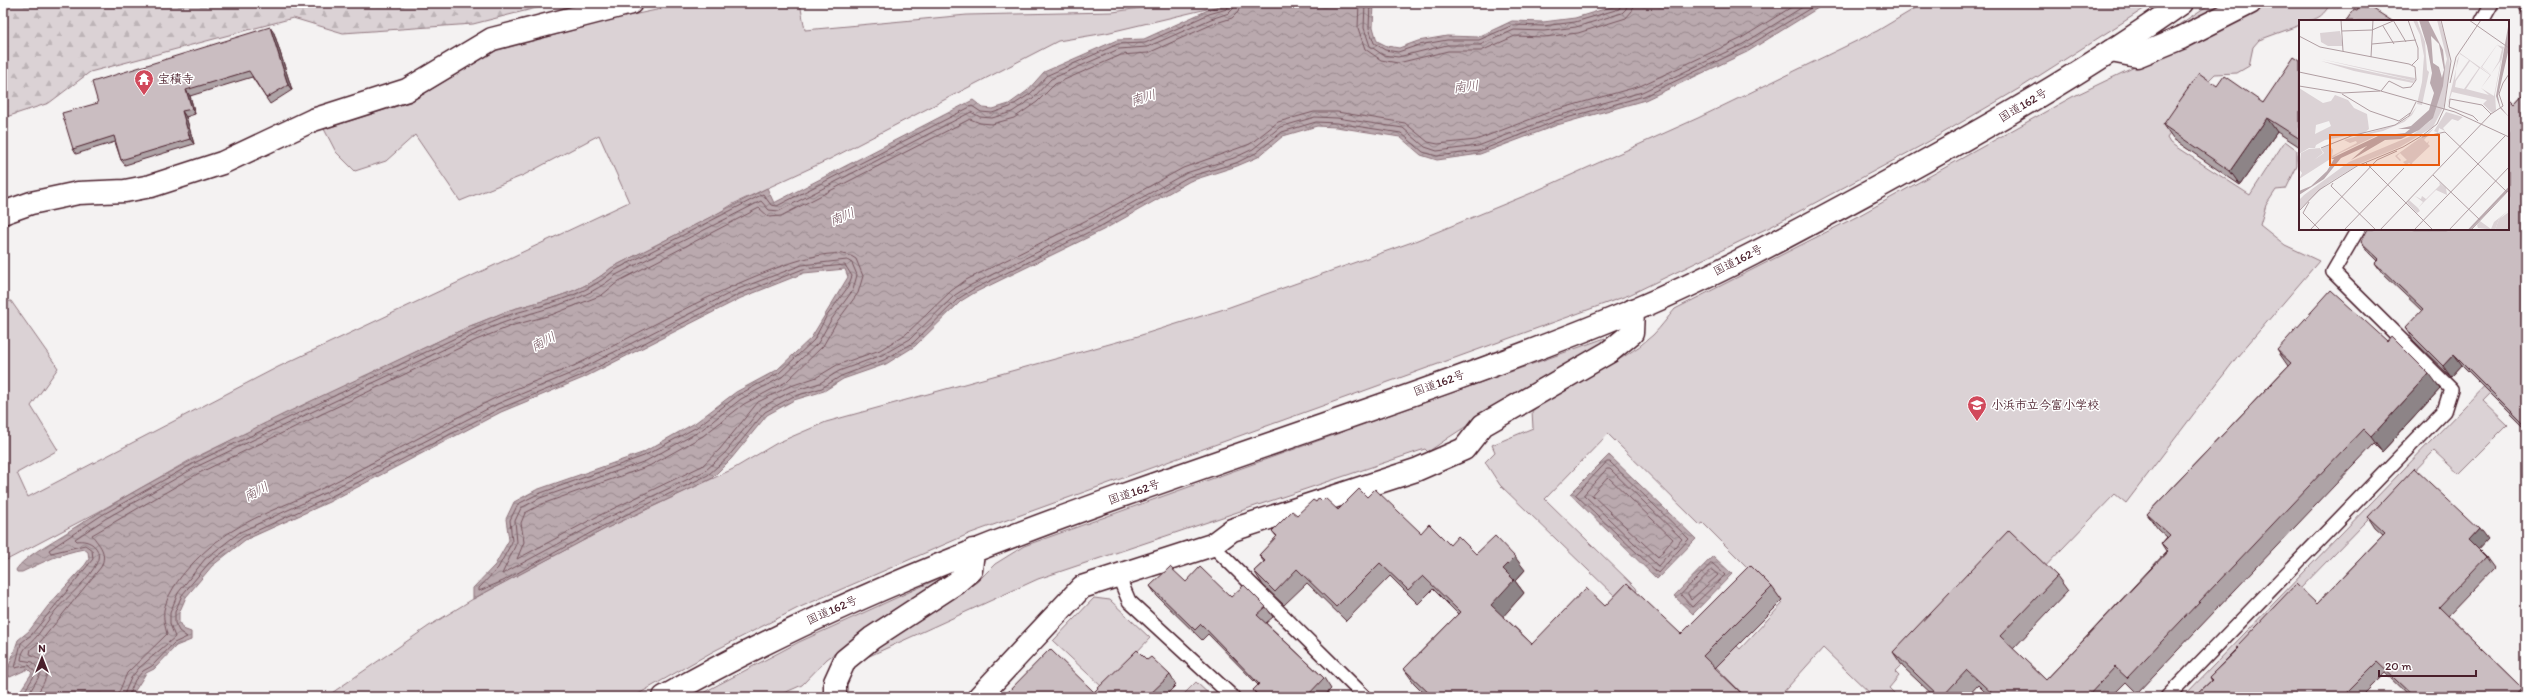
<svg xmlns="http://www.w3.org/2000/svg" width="2529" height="700" font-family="Itim,'Klee One',sans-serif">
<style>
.grass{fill:#dbd2d5;stroke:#927880}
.forest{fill:url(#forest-firs);stroke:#927880}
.water{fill:url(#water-waves);stroke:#8d727a}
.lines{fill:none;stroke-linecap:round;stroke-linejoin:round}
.shore{stroke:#77565f;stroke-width:1}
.lane-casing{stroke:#4a1f2b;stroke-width:16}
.street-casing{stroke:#4a1f2b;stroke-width:25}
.highway-casing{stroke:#4a1f2b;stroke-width:25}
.lane{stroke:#fff;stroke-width:13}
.street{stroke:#fff;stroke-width:22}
.highway{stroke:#fff;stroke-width:22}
.wall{fill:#aea3a6;stroke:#4a1f2b}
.shaded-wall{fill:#8d8487;stroke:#4a1f2b}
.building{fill:#cabdc1;stroke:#4a1f2b}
.labels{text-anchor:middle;stroke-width:3;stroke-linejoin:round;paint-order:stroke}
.poi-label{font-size:12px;font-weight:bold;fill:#4a1f2b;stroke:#fff;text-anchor:start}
.street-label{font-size:12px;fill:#4a1f2b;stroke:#fff}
.water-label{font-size:13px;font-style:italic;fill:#714f59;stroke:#fff}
.inset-river{fill:none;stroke:#baa9ae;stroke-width:2}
.inset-road{fill:none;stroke:#b09ea2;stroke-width:1}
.view{fill:#e8590c;fill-opacity:0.15;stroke:#e8590c;stroke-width:2}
.inset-edge{fill:none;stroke:#4a1f2b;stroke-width:2}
</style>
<defs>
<pattern id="forest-firs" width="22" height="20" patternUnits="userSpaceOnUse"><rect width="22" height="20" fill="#dbd2d5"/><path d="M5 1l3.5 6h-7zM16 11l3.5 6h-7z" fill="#bdb4b7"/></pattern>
<pattern id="water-waves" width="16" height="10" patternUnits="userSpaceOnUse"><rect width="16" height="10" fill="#baa9ae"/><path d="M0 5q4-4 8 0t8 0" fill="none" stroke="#99898e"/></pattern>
</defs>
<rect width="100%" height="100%" fill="#f4f2f2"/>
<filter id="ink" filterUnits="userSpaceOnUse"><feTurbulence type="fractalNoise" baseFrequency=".025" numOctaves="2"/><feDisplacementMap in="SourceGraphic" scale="8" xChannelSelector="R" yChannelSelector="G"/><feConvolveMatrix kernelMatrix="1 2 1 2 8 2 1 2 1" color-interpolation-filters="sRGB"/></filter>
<g filter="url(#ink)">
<!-- grass -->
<g class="grass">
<path d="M 690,3 L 800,3 L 805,30 L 967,15 L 1113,12 L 1173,3 L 1232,3 L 1106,33 L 1058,41 L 830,159 L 733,204 L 717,214 L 611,268 C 583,293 545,300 510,310 C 497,315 484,321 470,326 L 192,459 L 100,511 L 3,562 L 3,302 L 11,301 L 58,368 L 31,406 L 58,450 L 17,473 L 28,497 L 278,367 L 629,202 L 599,135 L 524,175 L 460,201 L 415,135 L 386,161 L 355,171 L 336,152 L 324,129 L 410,102 L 495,51 L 618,18 Z"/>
<polygon points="1924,3 2153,3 2020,88 1926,143 1772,226 1629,295 971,533 798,608 712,652 633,697 326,697 429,626 473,599 605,529 733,469 777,443 826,422 1135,337 1224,309 1415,241 1529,194 1698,118 1877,31"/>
<polygon points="2211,3 2235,3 2156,40 2207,6"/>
<path d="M 2268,3 L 2331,3 C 2322,17 2317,21 2300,21 L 2300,25 L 2259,40 L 2253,47 L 2249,66 L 2237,73 L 2215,74 L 2206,83 L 2167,138 L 2170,143 L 2250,195 L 2285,141 L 2297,150 L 2297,166 L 2286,189 L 2276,190 L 2266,205 L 2260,225 L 2285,245 L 2319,261 L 2237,357 L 2126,503 L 2115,494 L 2036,576 L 2013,554 L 1895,672 L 1899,676 L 1889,688 L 1898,697 L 1874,697 L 1823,648 L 1779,697 L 1746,697 L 1689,640 L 1709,619 L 1740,649 L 1783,603 L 1703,523 L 1700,525 L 1608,434 L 1545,499 L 1636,588 L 1637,591 L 1616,612 L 1616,597 L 1500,485 L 1485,462 L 1495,452 L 1492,445 L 1533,428 L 1532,411 C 1568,379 1618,368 1653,335 C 1661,327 1668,317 1675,309 L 1858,216 L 2072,97 Z"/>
<path d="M 1605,338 L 1604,342 C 1547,382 1484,411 1428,452 L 1425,449 L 1038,579 L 865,658 L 886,640 L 977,582 L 995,564 L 1024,546 Z"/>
<polygon points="2526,343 2526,357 2483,401 2508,425 2459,474 2434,451 2195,697 2183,697"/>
<polygon points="940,578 939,585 873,626 827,659 802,685 775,697 695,697 799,642"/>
<polygon points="1094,598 1110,600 1150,638 1103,688 1053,641"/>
<polygon points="1196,682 1212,697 1181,697"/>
</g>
<!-- forest -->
<polygon class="forest" points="3,3 556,3 473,24 343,33 293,18 90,72 49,103 3,118"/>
<!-- water -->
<g class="water">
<path d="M 1232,3 L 1374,3 L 1373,27 L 1377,41 L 1387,46 L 1399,48 L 1418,41 L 1447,36 L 1478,37 L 1512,21 L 1543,22 L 1575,18 L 1624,3 L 1826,3 L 1747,52 L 1645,100 L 1557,125 L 1480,154 L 1437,160 L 1421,155 L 1400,137 L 1336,127 L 1317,126 L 1283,136 L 1258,157 L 1237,166 L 1190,181 L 1103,230 L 974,293 L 961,301 L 915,346 L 886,364 L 843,379 L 824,391 L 794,400 L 767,415 L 731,459 L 711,479 L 605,529 L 473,599 L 473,588 L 495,565 L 509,540 L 506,519 L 514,502 L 536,490 L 642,453 L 695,423 L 736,392 L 777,370 L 811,338 L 848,277 L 845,269 L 804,273 L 741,298 L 583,378 L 501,412 L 329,502 L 245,540 L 212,566 L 186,597 L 179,613 L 179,622 L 183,629 L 191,632 L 191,640 L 176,646 L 154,669 L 146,673 L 131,697 L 16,697 L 32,673 L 28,669 L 10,677 L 6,675 L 18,640 L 29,631 L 48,606 L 85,565 L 89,559 L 88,552 L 84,549 C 61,553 43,562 22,572 L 17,572 L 16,570 C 23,557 56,540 69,531 C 196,450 335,391 470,326 C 484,321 497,315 510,310 C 545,300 583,293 611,268 L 767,188 L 774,203 L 973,100 L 983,108 L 993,109 L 1009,104 L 1027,91 L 1044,72 L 1117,40 L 1144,39 L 1208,10 Z"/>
<polygon points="1609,455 1696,539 1657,579 1570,494"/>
<polygon points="1713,556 1732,574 1693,614 1674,596"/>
</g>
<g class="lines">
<!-- shore -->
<g class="shore">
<polyline points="1359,3 1358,28 1365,49 1381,60 1398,63 1448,51 1481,51 1515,36 1544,37 1578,33 1626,18 1632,11 1633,3"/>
<polyline points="1365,3 1364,28 1370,46 1383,55 1398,57 1447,45 1480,45 1514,30 1544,31 1576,27 1622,13 1626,9 1627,3"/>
<polyline points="1370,3 1369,28 1374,43 1385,50 1398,52 1419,45 1447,40 1479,40 1513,25 1543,26 1575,22 1619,9 1622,3"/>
<polygon points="1607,462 1610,462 1689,539 1658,573 1576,495"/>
<polygon points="1607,469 1610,469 1682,539 1658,566 1584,495"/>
<polygon points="1608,477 1673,539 1658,557 1592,495"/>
<polygon points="1712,563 1725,575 1692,607 1681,595"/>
<polygon points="1712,570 1718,575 1691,600 1688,594"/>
<path d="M 21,697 L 36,673 L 29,665 L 15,668 L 21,643 L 32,634 L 93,559 L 92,550 L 85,545 L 51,553 L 49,550 L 102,515 L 194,463 L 472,330 C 485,325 498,318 512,314 C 547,304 585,296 613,271 L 763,194 L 771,205 L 777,206 L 972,106 L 981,112 L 992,113 L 1010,107 L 1030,94 L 1048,75 L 1118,44 L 1145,43 L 1209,14 L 1227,9 L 1230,3"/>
<path d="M 27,697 L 41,673 L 33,662 L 21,660 C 22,647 30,645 37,636 C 43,628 49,619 55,611 C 67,597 90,579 97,562 C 103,548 89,539 77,541 L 75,539 L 105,519 L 196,467 L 474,335 C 486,330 499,324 511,320 C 548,307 586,301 616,275 L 761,201 L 769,210 L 779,211 L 971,112 L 980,117 L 992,118 L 1012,112 L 1033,98 L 1051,79 L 1119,49 L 1147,47 L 1211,19 L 1229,13 L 1233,9 L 1235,3"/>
<path d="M 35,697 C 47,679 56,665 30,654 L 31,649 L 41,641 L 101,567 C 108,552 99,545 92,535 L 199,473 L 476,340 L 514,325 L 551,315 L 602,295 L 619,281 L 759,208 L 769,217 L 781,216 L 970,119 L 980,123 L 992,124 L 1014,118 L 1037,102 L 1055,84 L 1121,55 L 1148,53 L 1213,24 L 1232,18 L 1238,12 L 1241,3"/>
<path d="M 117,697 L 127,673 L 167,634 C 165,626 163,619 164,610 C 170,584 195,559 216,542 C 248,517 288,505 325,487 C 382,459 437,427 493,399 C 518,387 544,378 569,368 C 616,348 817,227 856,259 L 863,276 L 858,293 L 836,323 L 823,346 L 786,382 L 744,404 L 703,436 L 649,466 L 542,504 L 525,513 L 521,523 L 524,542 L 517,559 L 598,516 L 702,466 L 720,449 L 758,402 L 788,387 L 817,377 L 837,365 L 880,350 L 906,334 L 951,291 L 966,280 L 1095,216 L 1183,168 L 1250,144 L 1278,122 L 1314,112 L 1337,112 L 1405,123 L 1428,142 L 1438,144 L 1476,140 L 1552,111 L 1640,86 L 1740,39 L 1798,3"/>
<polyline points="123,697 131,678 139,668 175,637 170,624 170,613 178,593 205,559 240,532 325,493 497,404 579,370 738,289 802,265 847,260 852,263 857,275 853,290 831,320 818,343 782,377 741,399 700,431 646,461 540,498 521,508 515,521 517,542 502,574 601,521 705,471 725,453 762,407 790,392 820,383 839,371 882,355 910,339 955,295 969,286 1098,222 1186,173 1234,158 1253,149 1280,127 1315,117 1337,118 1403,128 1425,147 1437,151 1478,146 1554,117 1642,92 1743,44 1809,3"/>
<polyline points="128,697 135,680 143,671 152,666 174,643 187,637 179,631 175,623 175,612 182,595 209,563 243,537 328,498 499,409 582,375 740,294 803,269 845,265 852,276 848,287 826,317 814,340 779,373 738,395 697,427 644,456 538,494 518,504 510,520 512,542 498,568 479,588 479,591 503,581 603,526 708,475 728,457 765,412 792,397 822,388 841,376 884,360 913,343 958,299 972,290 1101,226 1188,177 1236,163 1256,153 1282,132 1316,122 1336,123 1401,133 1423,152 1437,156 1479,151 1556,121 1644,96 1745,48 1819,3"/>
</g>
<!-- lane casing -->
<g class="lane-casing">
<g id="lane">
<polyline points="2482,21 2492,3"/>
<polyline points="1212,545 1365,697"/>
<polyline points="1118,575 1129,601 1233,697"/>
<polyline points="2167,697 2444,411 2451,389 2333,272 2358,229"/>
</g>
</g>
<!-- street casing -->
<g class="street-casing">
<g id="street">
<polyline points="2111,51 2137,56 2181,38 2250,3"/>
<polyline points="3,213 31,203 78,193 125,191 151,186 222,163 313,120 407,90 492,39 631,3"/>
<polyline points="835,697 835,682 845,660 872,638 956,583 971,570 973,550"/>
<polyline points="979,697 1082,587 1212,545 1232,530 1416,470 1464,449 1483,425 1609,352 1632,333 1633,310"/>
</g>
</g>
<!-- highway casing -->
<g class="highway-casing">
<path id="highway" d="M 664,697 C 968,523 1311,444 1632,311 C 1717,275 1799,230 1880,186 C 1983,130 2086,71 2182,3"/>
</g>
<!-- lane -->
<use href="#lane" class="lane"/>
<!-- street -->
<use href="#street" class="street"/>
<!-- highway -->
<use href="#highway" class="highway"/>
</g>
<!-- wall -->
<g class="wall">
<polygon points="2526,3 2526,19 2520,10"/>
<polygon points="274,33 292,90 270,104 252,77 190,96 195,114 186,117 194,144 125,165 121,160 115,142 76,154 73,149 98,103"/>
<polygon points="2300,61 2300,147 2277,132 2240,185 2173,139 2163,125 2217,86 2263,103"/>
<polygon points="2526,91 2526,429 2462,365 2451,377 2413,340 2405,328 2422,311 2383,274 2375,263 2377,261 2369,253 2361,242 2508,229 2515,103"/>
<polygon points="2277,350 2440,389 2382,452 2374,444 2137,693 2126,682 2111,697 1990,697 1978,685 1967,697 1935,697 1903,667 1893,652 2057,576 2068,591 2013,649 2046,680 2166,552 2161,544 2167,537 2158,529 2147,514 2288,366"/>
<polygon points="1367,497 1421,533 1450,545 1476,554 1525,570 1515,581 1524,593 1503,616 1532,644 1605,606 1681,634 1772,587 1782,601 1715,668 1740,692 1743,697 1428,697 1414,683 1404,669 1458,614 1433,589 1418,604 1390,576 1346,621 1307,583 1284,605 1263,585 1254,571 1264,562 1259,555 1277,537 1272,531 1297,515 1316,502 1322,501 1338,510"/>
<polygon points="2368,517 2487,540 2478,549 2486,557 2494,568 2448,616 2522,688 2526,693 2526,697 2410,697 2385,673 2361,697 2194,697 2211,681 2209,677 2238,648 2237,646 2317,604 2383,535 2375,528"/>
<polygon points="1186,582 1231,597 1266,607 1273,617 1266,623 1324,678 1331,689 1323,697 1258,697 1253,690 1258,685 1208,634 1202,640 1157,596 1150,586"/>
<polygon points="1147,660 1170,675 1176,685 1164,697 993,697 1094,692"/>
</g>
<!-- shaded-wall -->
<g class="shaded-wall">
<polygon points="270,27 274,33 292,90 288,85"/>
<polygon points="186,90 190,96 195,114 192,109"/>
<polygon points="182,111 186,117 194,144 190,139"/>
<polygon points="2267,118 2277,132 2240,185 2230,171"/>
<polygon points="2454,354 2462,365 2451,377 2443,366"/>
<polygon points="2429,374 2440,389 2382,452 2371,437"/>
<polygon points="2479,529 2487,540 2477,551 2469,540"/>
<polygon points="1515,557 1525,570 1515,581 1524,593 1501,619 1491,605 1503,569"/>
</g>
<!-- building -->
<g class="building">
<polygon points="2361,3 2364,3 2392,21 2346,21 2354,9 2357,10"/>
<polygon points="2519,3 2526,3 2526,9 2520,10"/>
<polygon points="270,27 288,85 266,98 249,71 186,90 192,109 182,111 190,139 121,160 114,136 73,149 62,113 98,103 92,82"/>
<polygon points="2294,57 2300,61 2300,139 2267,118 2230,171 2163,125 2199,73 2217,86 2224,76 2263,103"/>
<polygon points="2526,91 2526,426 2454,354 2443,366 2405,328 2423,309 2375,263 2379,259 2361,242 2368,229 2508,229 2508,96 2515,103"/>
<polygon points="2331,290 2387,341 2391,336 2429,374 2371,437 2363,429 2127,678 2115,667 2087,697 1996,697 1967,670 1942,697 1940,697 1893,652 2009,530 2057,576 2000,636 2046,680 2168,551 2161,544 2170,535 2147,514 2291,363 2277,350"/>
<polygon points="2414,468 2479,529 2469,540 2486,557 2439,607 2522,688 2514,697 2414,697 2377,662 2342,697 2194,697 2212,680 2209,677 2239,648 2237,646 2296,584 2317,604 2385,533 2368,517"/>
<polygon points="1359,489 1367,497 1375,489 1421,533 1429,524 1450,545 1458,536 1476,554 1495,536 1515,557 1503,569 1514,580 1491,605 1532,644 1586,588 1605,606 1627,583 1681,634 1750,565 1772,587 1703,656 1740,692 1735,697 1433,697 1404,669 1460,612 1423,576 1408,590 1380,563 1336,607 1297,569 1275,592 1254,571 1265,561 1259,555 1277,536 1272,531 1292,511 1297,515 1313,500 1316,502 1319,498 1322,501 1325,498 1338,510"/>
<polygon points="1170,567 1186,582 1200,567 1231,597 1244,585 1266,607 1257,615 1324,678 1306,697 1260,697 1253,690 1259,684 1201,624 1195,630 1150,586"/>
<polygon points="1050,649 1094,692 1137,650 1147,660 1151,657 1170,675 1147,697 993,697 999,691 1004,696"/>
</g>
</g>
<!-- icons -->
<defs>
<g id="temple-pin" transform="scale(1)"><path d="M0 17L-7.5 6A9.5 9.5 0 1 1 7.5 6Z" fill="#d1495b" stroke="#fff"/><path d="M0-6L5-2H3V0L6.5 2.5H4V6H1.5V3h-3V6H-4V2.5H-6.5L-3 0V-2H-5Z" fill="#fff"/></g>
<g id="school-pin" transform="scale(1)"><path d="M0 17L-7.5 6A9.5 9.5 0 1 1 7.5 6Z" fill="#d1495b" stroke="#fff"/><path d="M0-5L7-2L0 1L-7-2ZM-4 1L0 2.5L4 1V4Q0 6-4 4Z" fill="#fff"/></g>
</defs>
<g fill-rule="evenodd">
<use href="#temple-pin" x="144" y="79"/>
<use href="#school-pin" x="1977" y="405"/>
</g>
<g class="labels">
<!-- poi labels -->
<g class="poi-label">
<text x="158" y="83">宝積寺</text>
<text x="1991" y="409">小浜市立今富小学校</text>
</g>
<!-- street labels -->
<g class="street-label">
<text transform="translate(2023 105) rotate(-31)" y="4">国道162号</text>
<text transform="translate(1738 260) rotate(-27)" y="4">国道162号</text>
<text transform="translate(1439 383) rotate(-20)" y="4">国道162号</text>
<text transform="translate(1134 492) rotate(-19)" y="4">国道162号</text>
<text transform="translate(832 610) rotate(-24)" y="4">国道162号</text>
</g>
<!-- water labels -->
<g class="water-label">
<text transform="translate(1466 86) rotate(-7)" y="5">南川</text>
<text transform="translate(1143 97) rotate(-17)" y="5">南川</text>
<text transform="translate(842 216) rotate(-22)" y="5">南川</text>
<text transform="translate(543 341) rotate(-28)" y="5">南川</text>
<text transform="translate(256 491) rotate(-28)" y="5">南川</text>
</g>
</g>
<!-- overview -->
<g transform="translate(2299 20)">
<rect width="210" height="210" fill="#f4f2f2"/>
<path d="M 114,0 L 118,0 L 120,6 L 126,22 L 128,50 L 130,52 L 123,85 L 118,84 L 123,62 L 125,36 L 121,15 ZM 138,0 L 141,0 L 150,31 L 151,48 L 145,86 L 134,107 L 101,127 L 62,143 L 28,164 L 0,190 L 0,180 L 5,175 L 50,142 L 112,116 L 131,101 L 148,39 ZM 41,11 L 44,26 L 29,26 L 22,22 L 21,13 ZM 200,22 L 198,25 L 205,27 L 196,74 L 197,90 L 193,93 L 184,84 L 188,80 L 153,72 L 148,87 L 161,33 L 192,55 L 182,68 L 195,76 L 202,40 L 192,54 L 182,47 ZM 198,25 L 203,29 L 200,41 L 192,54 L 183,47 ZM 161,34 L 170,40 L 156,60 L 158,41 ZM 171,41 L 180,48 L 165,69 L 156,67 L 157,61 ZM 181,48 L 191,55 L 182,68 L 190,75 L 167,69 ZM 22,39 L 78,51 L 116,58 L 116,61 ZM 22,41 L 115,61 L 114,63 L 55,51 ZM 118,86 L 113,95 L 105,102 L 84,111 L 66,115 L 80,115 L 99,109 L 77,116 L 39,134 L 0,159 L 3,153 L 0,149 L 2,133 L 10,129 L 21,128 L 24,133 L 15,140 L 25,133 L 22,129 L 30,125 L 34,130 L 33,136 L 58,123 L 57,121 L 51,123 L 45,120 L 96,105 L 109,98 ZM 147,92 L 164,97 L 159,101 L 153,99 L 144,108 L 146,111 L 140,108 L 139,113 L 135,111 ZM 135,108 L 125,120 L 128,123 L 130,121 L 129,124 L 131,126 L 113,143 L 114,146 L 110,143 L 107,145 L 104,142 L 108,140 L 101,133 L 98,136 L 102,140 L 101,141 L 96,136 ZM 140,162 L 147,168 L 148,175 L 137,170 L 119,188 L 121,191 L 118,193 L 108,183 L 110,180 L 119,188 L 124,182 L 116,176 L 122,179 L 123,176 L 127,179 L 141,165 ZM 210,190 L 200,199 L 196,210 L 179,208 L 178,205 L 181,201 L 192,209 L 195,202 Z" fill="#dbd2d5" fill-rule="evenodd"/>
<path d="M 0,68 L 24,83 L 32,81 L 36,75 L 49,80 L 55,88 L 68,94 L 70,109 L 65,113 L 26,120 L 17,125 L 16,128 L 10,128 L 0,134 ZM 30,101 L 32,106 L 16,114 L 17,105 ZM 210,192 L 210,210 L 196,210 L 200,199 Z" fill="#dbd2d5" fill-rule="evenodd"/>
<path d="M 120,0 L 129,0 L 144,30 L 146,48 L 144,66 L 134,98 L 120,110 L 102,119 L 86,120 L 52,140 L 68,126 L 42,138 L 25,159 L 0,175 L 0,171 L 12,166 L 28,151 L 35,139 L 32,139 L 35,137 L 79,116 L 106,113 L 111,109 L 99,109 L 112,106 L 130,90 L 135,73 L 131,63 L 133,53 L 128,26 ZM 132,16 L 140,24 L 145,50 L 143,58 L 140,47 L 134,43 ZM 210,1 L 210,28 L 199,76 L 201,86 L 210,97 L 201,88 L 197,76 Z" fill="#baa9ae" fill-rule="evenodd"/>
<path class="inset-river" d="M 170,210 L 210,168"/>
<path class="inset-road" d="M 42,0 L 44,31M 94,0 L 107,22M 109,0 L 119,28 L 119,39 L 113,45M 142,0 L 152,41 L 145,89M 170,0 L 210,28M 84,6 L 95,24M 43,11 L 73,10 L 94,1M 0,16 L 21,27 L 110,44 L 116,47 L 117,60 L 112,67 L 104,68 L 90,61 L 82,71M 73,24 L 117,20M 72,37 L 74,0M 0,52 L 57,64 L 156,92 L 210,117M 151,63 L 157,37 L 182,0M 0,66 L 43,73 L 81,71M 43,74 L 71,91 L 100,101 L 111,93M 179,101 L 174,96 L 150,87 L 151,79 L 183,85 L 192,94M 123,117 L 146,112 L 208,172M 22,128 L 52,116 L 96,105 L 110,96 L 117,82M 67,143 L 134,210M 134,155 L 181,200M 34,163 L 32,166 L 77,210M 10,182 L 4,193 L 21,210M 0,191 L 20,170 L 58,146 L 104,127 L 124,115 L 138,104 L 145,89M 11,210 L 78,140 L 98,131M 45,210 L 105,148M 81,210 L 192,94 L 204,86 L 200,74 L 204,63 L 210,54M 115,210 L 206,116M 150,210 L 210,147M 172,210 L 210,170"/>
<path class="view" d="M 31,115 L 140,115 L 140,145 L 31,145 Z"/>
<rect width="210" height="210" class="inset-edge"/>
</g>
<!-- margin -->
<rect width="2529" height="700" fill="none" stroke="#fff" stroke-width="16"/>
<rect x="8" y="8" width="2513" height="684" fill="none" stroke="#4a1f2b" stroke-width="1.5" filter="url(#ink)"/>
<!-- north arrow -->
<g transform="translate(42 658)" stroke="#ffffff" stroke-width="3" paint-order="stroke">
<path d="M0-3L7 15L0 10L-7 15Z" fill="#4a1f2b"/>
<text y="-6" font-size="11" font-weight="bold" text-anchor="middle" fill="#4a1f2b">N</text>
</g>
<!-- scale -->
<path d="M2379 670v6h97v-6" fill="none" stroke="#4a1f2b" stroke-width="2"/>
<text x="2385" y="670" font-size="12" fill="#4a1f2b" stroke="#ffffff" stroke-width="3" paint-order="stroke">20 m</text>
</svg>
